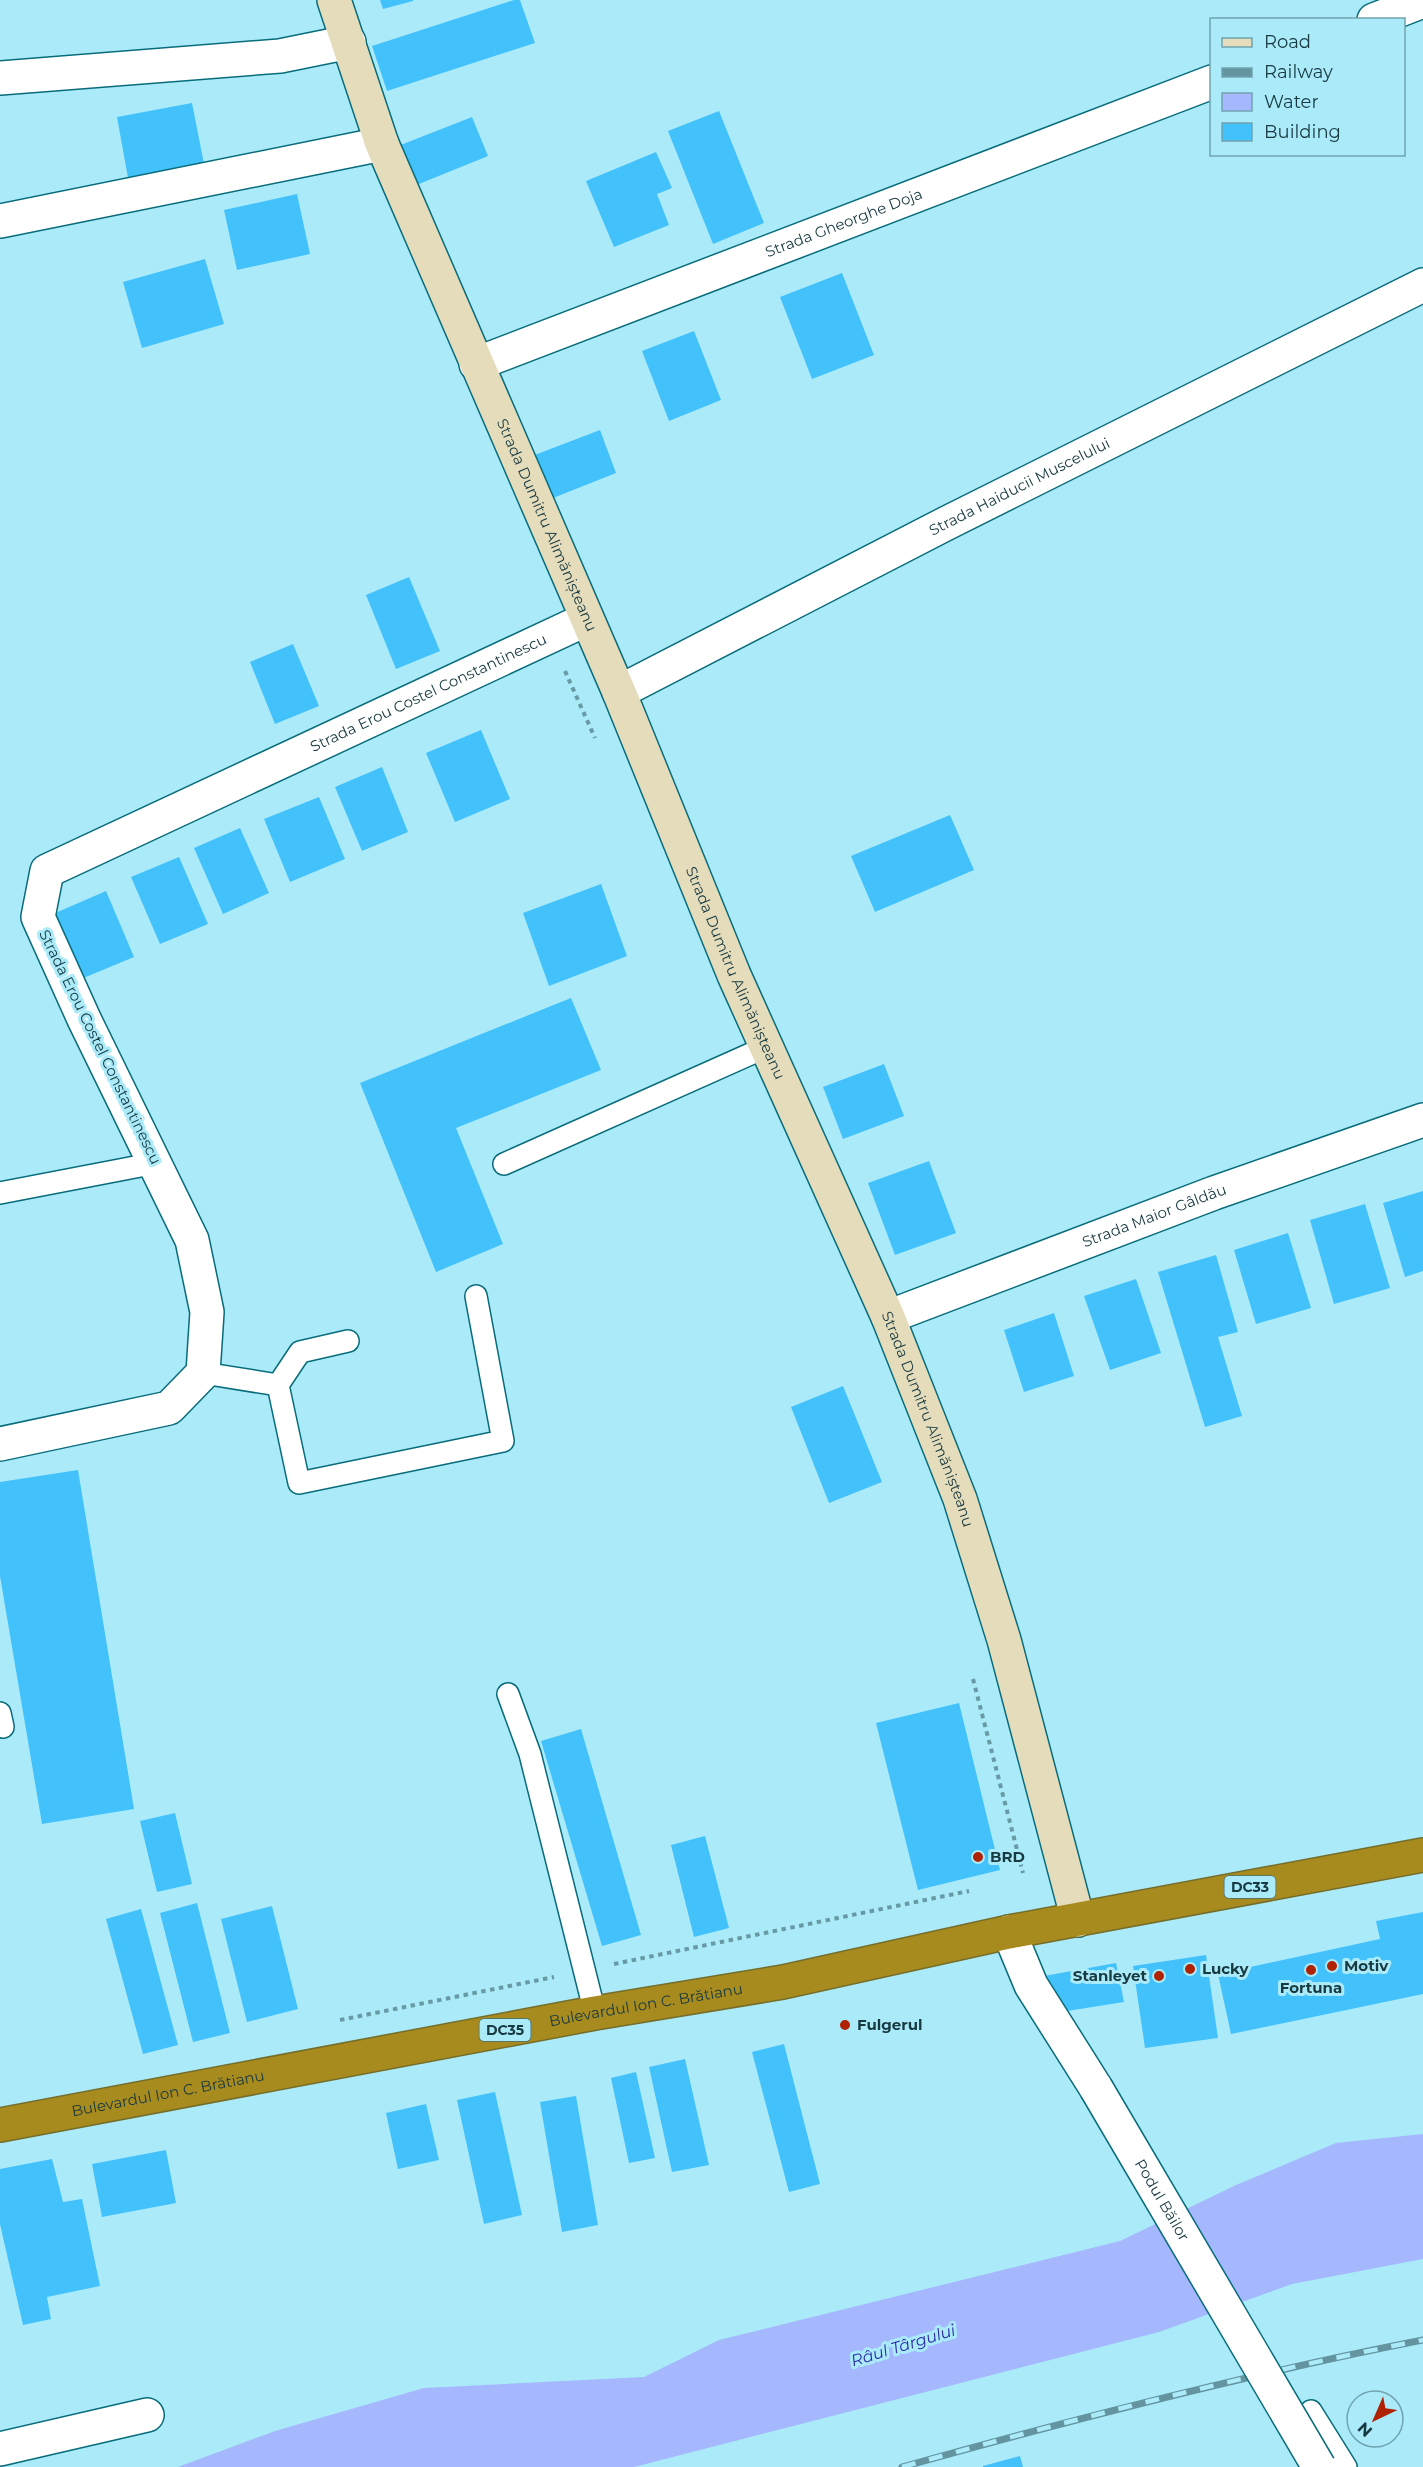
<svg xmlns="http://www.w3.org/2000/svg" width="1423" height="2467" font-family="Montserrat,sans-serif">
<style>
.water{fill:#a5b7fd}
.building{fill:#43c1fb}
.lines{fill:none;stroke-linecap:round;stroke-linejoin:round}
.lane-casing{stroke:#086c7b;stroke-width:24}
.street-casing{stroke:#086c7b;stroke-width:36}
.secondary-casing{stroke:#086c7b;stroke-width:36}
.highway-casing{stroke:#756e2b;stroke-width:36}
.path{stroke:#689aa5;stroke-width:4;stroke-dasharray:4.5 4.5;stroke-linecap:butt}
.lane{stroke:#fff;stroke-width:21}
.street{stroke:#fff;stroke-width:33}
.secondary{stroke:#e5dcbc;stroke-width:33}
.highway{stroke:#a88b1f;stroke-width:33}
.rail-casing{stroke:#63949f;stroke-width:7}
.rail{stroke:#abebf9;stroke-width:4.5;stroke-dasharray:14;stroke-linecap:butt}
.street-bridge-casing{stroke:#086c7b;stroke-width:36;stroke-linecap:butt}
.street-bridge{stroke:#fff;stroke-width:33}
.poi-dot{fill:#af2204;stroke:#abebf9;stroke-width:2}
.labels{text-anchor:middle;stroke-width:6;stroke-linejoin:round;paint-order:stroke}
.shield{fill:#abebf9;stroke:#436e78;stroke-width:1.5}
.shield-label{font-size:14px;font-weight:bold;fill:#173940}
.street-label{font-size:15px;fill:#173940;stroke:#abebf9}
.poi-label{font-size:15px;font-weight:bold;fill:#173940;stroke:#abebf9;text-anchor:start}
.water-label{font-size:16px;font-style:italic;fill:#2a28ac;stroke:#abebf9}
</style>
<rect width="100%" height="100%" fill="#abebf9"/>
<!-- water -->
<polygon class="water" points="1423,2134 1423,2259 1292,2284 1159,2332 634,2467 178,2467 275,2431 424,2388 644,2377 719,2340 1120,2241 1236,2185 1336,2143"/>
<!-- building -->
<g class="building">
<polygon points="380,0 413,0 413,1 383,9"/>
<polygon points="514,0 520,0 535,43 387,91 372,46"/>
<polygon points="192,103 204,164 128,178 117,117"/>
<polygon points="719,111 764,223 713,244 668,131"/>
<polygon points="472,117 488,156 409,188 393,148"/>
<polygon points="656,152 672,188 657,194 669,225 614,247 586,181"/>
<polygon points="297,194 310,254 237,270 224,210"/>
<polygon points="205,259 224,324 142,348 123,282"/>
<polygon points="842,273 874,355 812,379 780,297"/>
<polygon points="694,331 721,400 669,421 642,351"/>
<polygon points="600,430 616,473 548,500 532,456"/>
<polygon points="409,577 440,651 396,669 366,595"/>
<polygon points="293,644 319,706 275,724 250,662"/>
<polygon points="481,730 510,799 455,822 426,753"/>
<polygon points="382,767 408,832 362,851 335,787"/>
<polygon points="319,797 345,859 290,882 264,819"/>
<polygon points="950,815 974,870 875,912 851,856"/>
<polygon points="240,828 269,893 223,914 194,848"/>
<polygon points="179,857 208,924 160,944 131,877"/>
<polygon points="601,884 627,956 549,986 523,913"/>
<polygon points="106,891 134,957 81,979 53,914"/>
<polygon points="571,998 601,1070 456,1128 503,1244 436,1272 360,1083"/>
<polygon points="884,1064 904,1116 843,1139 823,1087"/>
<polygon points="929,1161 956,1233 895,1255 868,1183"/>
<polygon points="1423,1191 1423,1271 1405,1277 1383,1203"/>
<polygon points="1365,1204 1390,1288 1334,1304 1310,1220"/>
<polygon points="1288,1233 1311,1308 1256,1324 1234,1250"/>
<polygon points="1216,1255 1238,1332 1218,1337 1242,1416 1205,1427 1158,1272"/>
<polygon points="1136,1279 1161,1353 1110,1370 1084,1296"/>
<polygon points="1054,1313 1074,1376 1024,1392 1004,1330"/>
<polygon points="843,1386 882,1482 829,1503 791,1407"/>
<polygon points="78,1470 134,1809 42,1824 0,1576 0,1482"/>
<polygon points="959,1703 1000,1870 918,1890 876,1723"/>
<polygon points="581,1729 641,1935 602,1946 541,1741"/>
<polygon points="175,1813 192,1884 157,1892 140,1821"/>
<polygon points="705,1836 729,1928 694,1937 671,1845"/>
<polygon points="197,1903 230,2033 193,2042 160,1913"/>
<polygon points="272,1906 298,2009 247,2022 221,1919"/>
<polygon points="141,1909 178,2045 143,2054 106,1919"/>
<polygon points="1423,1912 1423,1994 1231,2034 1218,1974 1380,1939 1376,1921"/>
<polygon points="1206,1955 1218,2038 1145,2048 1133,1966"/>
<polygon points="1116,1963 1124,2002 1061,2012 1044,1976"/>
<polygon points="784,2044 820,2184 789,2192 752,2052"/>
<polygon points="685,2059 709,2165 672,2172 649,2067"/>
<polygon points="636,2072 655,2158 629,2163 611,2078"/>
<polygon points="495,2092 522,2215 484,2224 457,2100"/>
<polygon points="576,2096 598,2225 562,2232 540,2102"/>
<polygon points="426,2104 439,2160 398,2169 386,2113"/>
<polygon points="166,2150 176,2203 102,2217 92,2164"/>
<polygon points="52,2159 63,2202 82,2199 100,2286 47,2297 51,2319 23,2325 0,2224 0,2169"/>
<polygon points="1020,2456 1023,2467 983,2467 983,2466"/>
</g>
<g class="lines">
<!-- lane casing -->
<g class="lane-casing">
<g id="lane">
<polyline points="504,1164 766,1047"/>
<polyline points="0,1193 156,1163"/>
<polyline points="348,1341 300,1352 278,1385 299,1483 503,1441 476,1296"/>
<polyline points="203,1373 278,1385"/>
<polyline points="508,1694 530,1754 595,2013"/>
<polyline points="0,1713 3,1727"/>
<polyline points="1311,2411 1346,2467"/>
</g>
</g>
<!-- street casing -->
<g class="street-casing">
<g id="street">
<polyline points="1374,20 1423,1"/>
<polyline points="0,78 280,56 349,42"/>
<polyline points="0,221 382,144"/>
<path id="s1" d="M 476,364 L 1212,82"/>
<path id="s2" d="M 619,692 L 947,523 L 1423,285"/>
<path id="s3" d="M 888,1317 L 1214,1193 L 1423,1120"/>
<path id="s4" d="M 0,1444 L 169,1408 L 203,1373 L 207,1312 L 192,1240 L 84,1019 L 38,917 L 47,871 L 587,619"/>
<polyline points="1009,1932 1031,1985 1096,2088"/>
<polyline points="0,2449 147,2415"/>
</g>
</g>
<!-- secondary casing -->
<g class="secondary-casing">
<g id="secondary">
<path id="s5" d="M 334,0 L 382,144 L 619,692 L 734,975 L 888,1317 L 960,1499 L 1004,1640 L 1078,1920"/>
</g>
</g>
<!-- highway casing -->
<g class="highway-casing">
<g id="highway">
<path id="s6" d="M 0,2125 L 595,2013 L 783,1982 L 1009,1932 L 1423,1855"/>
</g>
</g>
<!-- path -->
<g class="path">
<polyline points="565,671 595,738"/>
<polyline points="973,1679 1023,1873"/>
<polyline points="614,1964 969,1891"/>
<polyline points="340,2020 554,1977"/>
</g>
<!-- lane -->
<use href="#lane" class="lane"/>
<!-- street -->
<use href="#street" class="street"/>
<!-- secondary -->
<use href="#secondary" class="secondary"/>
<!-- highway -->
<use href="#highway" class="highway"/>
<!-- rail casing -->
<g class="rail-casing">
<path id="rail" d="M 902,2467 C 1074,2419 1248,2374 1423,2340"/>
</g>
<!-- rail -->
<use href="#rail" class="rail"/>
<!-- street-bridge casing -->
<g class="street-bridge-casing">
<g id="street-bridge">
<path id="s7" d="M 1096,2088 L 1319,2467"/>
</g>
</g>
<!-- street-bridge -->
<use href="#street-bridge" class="street-bridge"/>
</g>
<!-- markers -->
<g class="poi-dot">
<circle cx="978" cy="1857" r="6"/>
<circle cx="1332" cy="1966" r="6"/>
<circle cx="1190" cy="1969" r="6"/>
<circle cx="1311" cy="1970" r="6"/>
<circle cx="1159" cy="1976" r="6"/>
<circle cx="845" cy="2025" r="6"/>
</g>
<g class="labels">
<!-- shield labels -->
<g class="shield">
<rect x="1224.5" y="1876" width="51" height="22" rx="4.5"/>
<rect x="479.5" y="2019" width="51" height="22" rx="4.5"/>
</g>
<g class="shield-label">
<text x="1250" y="1892">DC33</text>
<text x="505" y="2035">DC35</text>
</g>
<!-- street labels -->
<g class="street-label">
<text dy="5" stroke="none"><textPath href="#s1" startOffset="394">Strada Gheorghe Doja</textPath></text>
<text dy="5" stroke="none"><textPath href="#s2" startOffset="450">Strada Haiducii Muscelului</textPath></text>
<text dy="5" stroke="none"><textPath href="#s5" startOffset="567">Strada Dumitru Alimănișteanu</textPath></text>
<text dy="5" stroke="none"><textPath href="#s4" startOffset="1182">Strada Erou Costel Constantinescu</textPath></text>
<text dy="5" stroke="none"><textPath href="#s5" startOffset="1053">Strada Dumitru Alimănișteanu</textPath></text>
<text transform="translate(100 1047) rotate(64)" y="5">Strada Erou Costel Constantinescu</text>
<text dy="5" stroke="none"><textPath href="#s3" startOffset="285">Strada Maior Gâldău</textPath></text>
<text dy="5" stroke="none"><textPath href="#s5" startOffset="1539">Strada Dumitru Alimănișteanu</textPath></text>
<text dy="5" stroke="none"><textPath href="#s6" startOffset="657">Bulevardul Ion C. Brătianu</textPath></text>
<text dy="5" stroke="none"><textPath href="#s6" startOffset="171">Bulevardul Ion C. Brătianu</textPath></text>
<text dy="5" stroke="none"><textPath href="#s7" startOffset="130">Podul Băilor</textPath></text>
</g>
<!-- poi labels -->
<g class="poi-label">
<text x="990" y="1862">BRD</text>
<text x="1344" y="1971">Motiv</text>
<text x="1202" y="1974">Lucky</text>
<text x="1147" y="1981" text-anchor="end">Stanleyet</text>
<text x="1311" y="1993" text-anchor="middle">Fortuna</text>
<text x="857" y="2030">Fulgerul</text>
</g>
<!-- water labels -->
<g class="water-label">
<text transform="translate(903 2345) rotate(-17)" y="6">Râul Târgului</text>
</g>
</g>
<!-- legend -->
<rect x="1210" y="18" width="195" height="138" fill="#abebf9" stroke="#70a4af" stroke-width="1.5"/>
<rect x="1222" y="38" width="30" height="9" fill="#e5dcbc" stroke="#70a4af" stroke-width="1.5"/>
<text x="1264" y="48" font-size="18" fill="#173940">Road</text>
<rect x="1222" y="68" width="30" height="9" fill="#63949f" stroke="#70a4af" stroke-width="1.5"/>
<text x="1264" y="78" font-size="18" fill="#173940">Railway</text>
<rect x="1222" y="93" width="30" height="18" fill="#a5b7fd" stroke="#70a4af" stroke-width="1.5"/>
<text x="1264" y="108" font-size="18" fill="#173940">Water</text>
<rect x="1222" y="123" width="30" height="18" fill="#43c1fb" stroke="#70a4af" stroke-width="1.5"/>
<text x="1264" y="138" font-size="18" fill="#173940">Building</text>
<!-- north arrow -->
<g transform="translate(1375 2419) rotate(224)"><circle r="28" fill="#abebf9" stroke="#70a4af" stroke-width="1.5"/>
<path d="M0-4.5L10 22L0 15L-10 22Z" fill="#af2204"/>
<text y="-9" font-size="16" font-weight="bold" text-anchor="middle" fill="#173940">N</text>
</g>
</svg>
